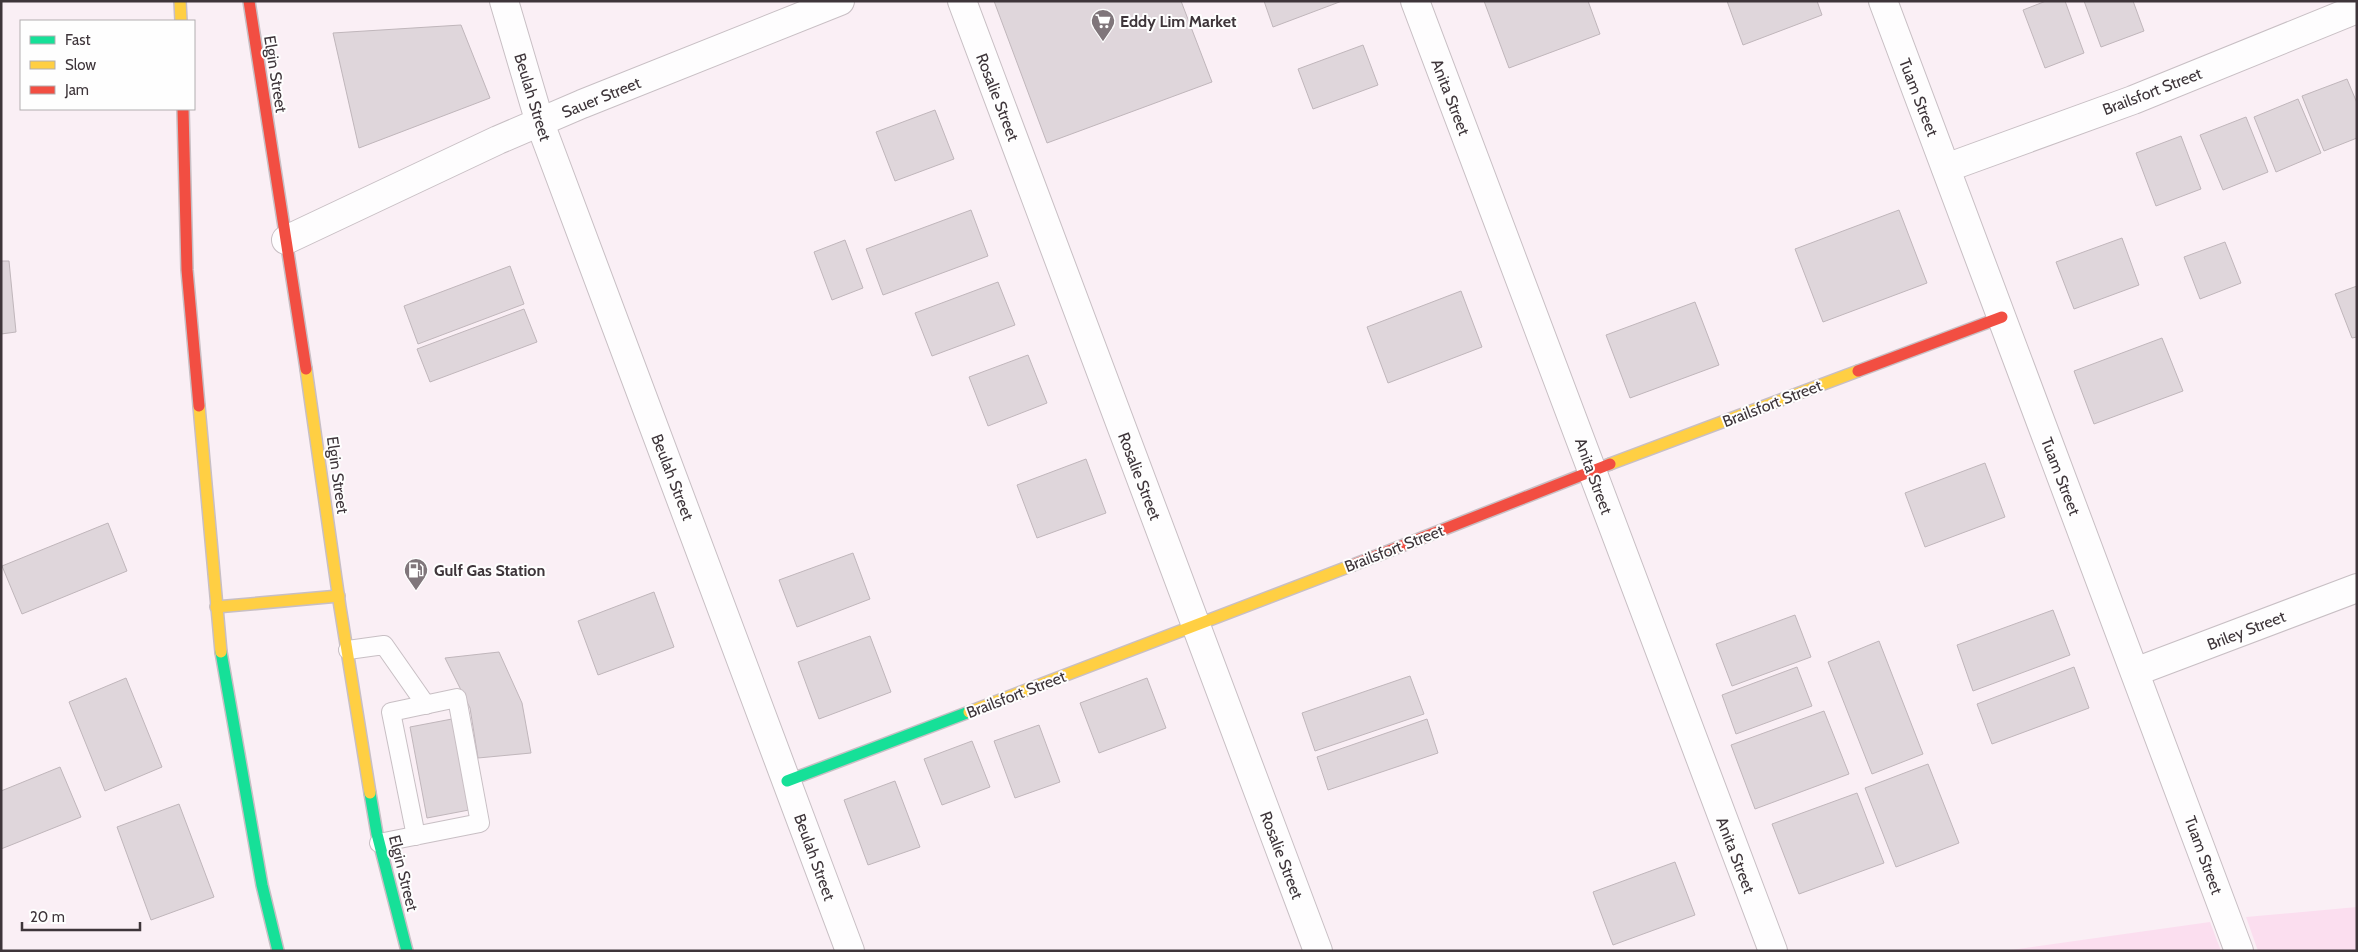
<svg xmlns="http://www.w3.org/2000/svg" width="2358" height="952" font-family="Cabin,sans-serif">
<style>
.green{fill:#fbdeef}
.building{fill:#dfd6db;stroke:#c0b6bb}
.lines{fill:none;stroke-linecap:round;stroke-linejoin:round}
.lane-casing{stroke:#c8bfc4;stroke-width:20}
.street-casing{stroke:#c8bfc4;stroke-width:30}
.fast-casing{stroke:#c8bfc4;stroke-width:14}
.slow-casing{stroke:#c8bfc4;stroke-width:14}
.jam-casing{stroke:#c8bfc4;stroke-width:14}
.lane{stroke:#fefdfe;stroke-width:18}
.street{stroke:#fefdfe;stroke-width:28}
.fast{stroke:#16e098;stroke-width:11}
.slow{stroke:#ffcf43;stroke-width:11}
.jam{stroke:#f24e42;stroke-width:11}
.labels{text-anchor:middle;stroke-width:4;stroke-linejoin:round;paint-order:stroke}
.poi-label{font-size:16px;font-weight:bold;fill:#3e353a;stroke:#fefefe;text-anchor:start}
.street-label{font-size:16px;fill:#3e353a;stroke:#fefefe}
</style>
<rect width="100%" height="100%" fill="#faeff5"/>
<!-- green -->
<g class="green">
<polygon points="2357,907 2357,951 2258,951 2246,917"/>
<polygon points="2210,922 2221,951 2004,951"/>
</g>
<!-- building -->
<g class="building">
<polygon points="994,1 1181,1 1212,82 1047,143"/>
<polygon points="1264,1 1342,1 1273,27"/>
<polygon points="1484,1 1588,1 1600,34 1509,68"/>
<polygon points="1727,1 1817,1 1822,15 1743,45"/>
<polygon points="2046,1 2065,1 2084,53 2045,68 2023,10"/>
<polygon points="2084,1 2133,1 2144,31 2101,47"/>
<polygon points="461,25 490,98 359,148 333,33"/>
<polygon points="1363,45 1378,85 1313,109 1298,69"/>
<polygon points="2347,79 2357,103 2357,138 2324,151 2302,96"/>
<polygon points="2298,99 2321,153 2276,172 2254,117"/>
<polygon points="935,110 954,159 895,181 876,132"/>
<polygon points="2246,117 2268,172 2223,190 2200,135"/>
<polygon points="2181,136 2201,189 2156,206 2136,153"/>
<polygon points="971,210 988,256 883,295 866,249"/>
<polygon points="1899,210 1927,283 1823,322 1795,249"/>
<polygon points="2122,238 2139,285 2074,309 2056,262"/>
<polygon points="845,240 863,288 832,300 814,252"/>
<polygon points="2225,242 2241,283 2200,299 2184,257"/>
<polygon points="1,261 9,261 16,332 1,334"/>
<polygon points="510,266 524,304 418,344 404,306"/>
<polygon points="998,282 1015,325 932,356 915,313"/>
<polygon points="2357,286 2357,337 2352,338 2335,294"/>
<polygon points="1461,291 1482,347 1388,383 1367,327"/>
<polygon points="1695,302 1719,365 1630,398 1606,335"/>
<polygon points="524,309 537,342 430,382 417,349"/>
<polygon points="2162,338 2183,391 2094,424 2074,371"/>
<polygon points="1028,355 1047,403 988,426 969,377"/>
<polygon points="1086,459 1106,513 1037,538 1017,485"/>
<polygon points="1985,463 2005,517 1925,547 1905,493"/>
<polygon points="108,523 127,571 22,614 2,566"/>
<polygon points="853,553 870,599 797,627 779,580"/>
<polygon points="654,592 674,647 598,675 578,621"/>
<polygon points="2053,610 2070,655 1973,691 1957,645"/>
<polygon points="1795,615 1811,657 1732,686 1716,644"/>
<polygon points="870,636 891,692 819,719 798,662"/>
<polygon points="1879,641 1923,754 1872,774 1828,662"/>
<polygon points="499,652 522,703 531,753 478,758 470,708 445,658"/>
<polygon points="1797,667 1812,706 1736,734 1722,695"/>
<polygon points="2074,667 2089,708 1992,744 1977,704"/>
<polygon points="1410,676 1424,714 1315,751 1302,713"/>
<polygon points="126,678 162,767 105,791 69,702"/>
<polygon points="1147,678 1166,728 1099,753 1080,703"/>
<polygon points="1824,711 1849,774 1755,809 1731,745"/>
<polygon points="452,719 469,810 427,818 410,727"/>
<polygon points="1427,719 1438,753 1328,790 1317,757"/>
<polygon points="1039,725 1060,782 1015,798 994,741"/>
<polygon points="972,741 990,787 942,805 924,759"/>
<polygon points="1928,764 1959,843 1896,867 1865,788"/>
<polygon points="60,767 81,817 1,849 1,791"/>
<polygon points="895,781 920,847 868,865 844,800"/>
<polygon points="1857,793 1884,863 1799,894 1772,824"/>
<polygon points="179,804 214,897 151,920 117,827"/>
<polygon points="1675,862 1695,915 1613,945 1593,892"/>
</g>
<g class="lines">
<!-- lane casing -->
<g class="lane-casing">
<g id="lane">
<polyline points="348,650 384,645 426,705"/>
<polyline points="379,843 480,823 457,698 391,712 416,836"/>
</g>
</g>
<!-- street casing -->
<g class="street-casing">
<g id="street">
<polyline points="504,1 540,123 850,951"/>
<polyline points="962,1 1318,951"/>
<polyline points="1415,1 1773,951"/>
<polyline points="1883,1 2239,951"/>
<polyline points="1946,168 2133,100 2357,9"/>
<polyline points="286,240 498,140 582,104 840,1"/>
<polyline points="2135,672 2357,588"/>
</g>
</g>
<!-- fast casing -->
<g class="fast-casing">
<g id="fast">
<polyline points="221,652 262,885 278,951"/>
<polyline points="787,781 969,712"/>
<polyline points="370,793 377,834 407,951"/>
</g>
</g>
<!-- slow casing -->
<g class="slow-casing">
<g id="slow">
<polyline points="180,1 181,21"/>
<polyline points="306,369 340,607 370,793"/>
<polyline points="199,406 221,652"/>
<polyline points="1610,464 1858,371"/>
<polyline points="216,607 339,596"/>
<polyline points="969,712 1353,565"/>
</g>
</g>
<!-- jam casing -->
<g class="jam-casing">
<g id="jam">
<polyline points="249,1 306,369"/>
<polyline points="183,109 187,270 199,406"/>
<polyline points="1858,371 2002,317"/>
<polyline points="1353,565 1610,464"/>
</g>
</g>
<!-- lane -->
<use href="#lane" class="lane"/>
<!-- street -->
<use href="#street" class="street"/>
<!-- fast -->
<use href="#fast" class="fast"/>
<!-- slow -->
<use href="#slow" class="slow"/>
<!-- jam -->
<use href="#jam" class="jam"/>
</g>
<!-- icons -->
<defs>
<g id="supermarket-pin" transform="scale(1.25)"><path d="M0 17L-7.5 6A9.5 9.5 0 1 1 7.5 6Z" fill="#80767b" stroke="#fefefe"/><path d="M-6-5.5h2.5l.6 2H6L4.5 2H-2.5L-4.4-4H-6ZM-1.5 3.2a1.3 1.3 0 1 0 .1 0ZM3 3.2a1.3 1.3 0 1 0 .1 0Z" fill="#fff"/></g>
<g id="fuel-pin" transform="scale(1.25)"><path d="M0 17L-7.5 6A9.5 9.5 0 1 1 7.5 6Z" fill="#80767b" stroke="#fefefe"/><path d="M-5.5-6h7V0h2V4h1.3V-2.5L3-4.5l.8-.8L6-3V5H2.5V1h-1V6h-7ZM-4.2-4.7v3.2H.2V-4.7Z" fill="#fff"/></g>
</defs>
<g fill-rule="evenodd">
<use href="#supermarket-pin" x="1103" y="21"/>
<use href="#fuel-pin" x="416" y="570"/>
</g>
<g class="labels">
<!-- poi labels -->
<g class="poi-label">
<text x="1120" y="27">Eddy Lim Market</text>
<text x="434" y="576">Gulf Gas Station</text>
</g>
<!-- street labels -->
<g class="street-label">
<text transform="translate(276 74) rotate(81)" y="6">Elgin Street</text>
<text transform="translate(2152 91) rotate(-21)" y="6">Brailsfort Street</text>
<text transform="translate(533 97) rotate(73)" y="6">Beulah Street</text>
<text transform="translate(601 97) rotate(-22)" y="6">Sauer Street</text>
<text transform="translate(998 97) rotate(69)" y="6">Rosalie Street</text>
<text transform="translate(1451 97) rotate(69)" y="6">Anita Street</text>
<text transform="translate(1919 97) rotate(69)" y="6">Tuam Street</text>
<text transform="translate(1772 403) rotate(-21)" y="6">Brailsfort Street</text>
<text transform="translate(338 475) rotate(82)" y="6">Elgin Street</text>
<text transform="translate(1140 476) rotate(69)" y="6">Rosalie Street</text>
<text transform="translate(1594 476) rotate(70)" y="6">Anita Street</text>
<text transform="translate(2061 476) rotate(69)" y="6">Tuam Street</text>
<text transform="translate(673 477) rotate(69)" y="6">Beulah Street</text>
<text transform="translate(1394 548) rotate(-21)" y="6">Brailsfort Street</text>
<text transform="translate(2246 630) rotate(-21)" y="6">Briley Street</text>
<text transform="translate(1016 694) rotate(-21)" y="6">Brailsfort Street</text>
<text transform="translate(1282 855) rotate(69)" y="6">Rosalie Street</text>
<text transform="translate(1736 855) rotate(69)" y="6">Anita Street</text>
<text transform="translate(2204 855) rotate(70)" y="6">Tuam Street</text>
<text transform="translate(815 857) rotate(70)" y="6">Beulah Street</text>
<text transform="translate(404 873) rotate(76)" y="6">Elgin Street</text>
</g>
</g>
<!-- border -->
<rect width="2358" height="952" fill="none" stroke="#3e353a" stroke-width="5"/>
<!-- legend -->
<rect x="20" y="20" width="175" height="90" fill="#fefefe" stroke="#b1aeb0"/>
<rect x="30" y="36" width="25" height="8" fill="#16e098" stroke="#b1aeb0"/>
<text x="65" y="45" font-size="15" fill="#3e353a">Fast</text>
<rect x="30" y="61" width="25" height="8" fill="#ffcf43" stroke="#b1aeb0"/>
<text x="65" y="70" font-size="15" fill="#3e353a">Slow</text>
<rect x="30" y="86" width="25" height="8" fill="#f24e42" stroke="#b1aeb0"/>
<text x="65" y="95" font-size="15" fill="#3e353a">Jam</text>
<!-- scale -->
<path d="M22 922v8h118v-8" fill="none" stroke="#3e353a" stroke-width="2.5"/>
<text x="30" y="922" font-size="15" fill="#3e353a" stroke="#fefefe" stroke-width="4" paint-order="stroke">20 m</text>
</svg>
